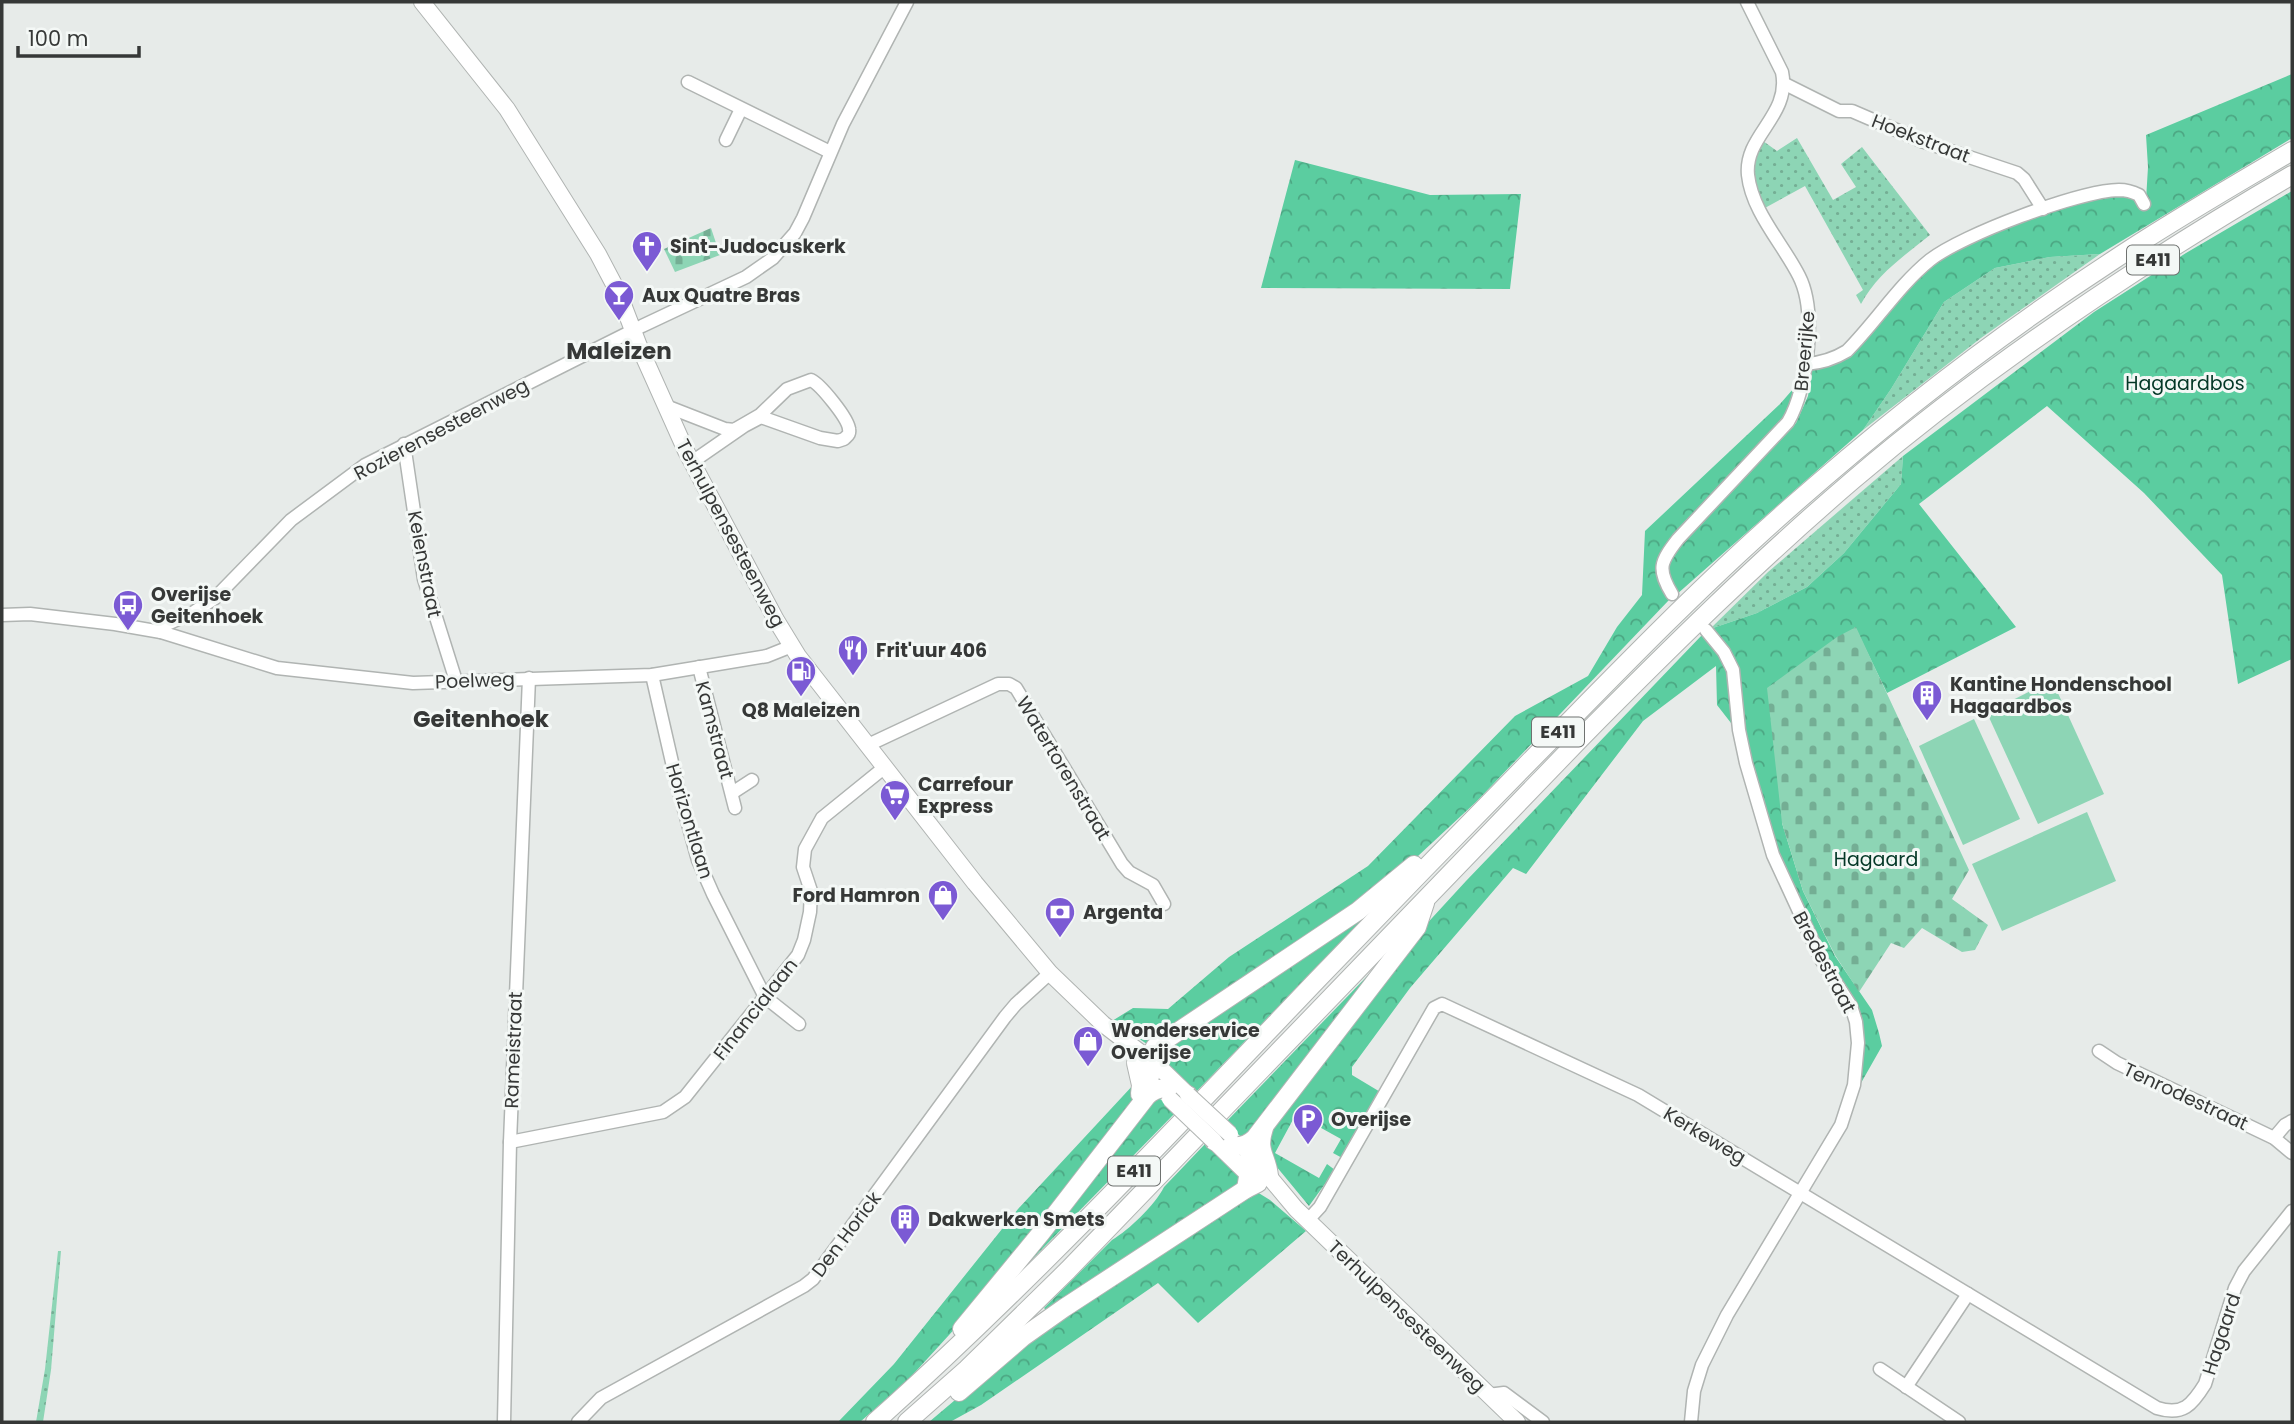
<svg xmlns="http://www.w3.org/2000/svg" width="2294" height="1424" font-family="Poppins,sans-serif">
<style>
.green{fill:url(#green-dots)}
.forest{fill:url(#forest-crowns)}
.cemetery{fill:url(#cemetery-stones)}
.pitch{fill:#8dd5b5}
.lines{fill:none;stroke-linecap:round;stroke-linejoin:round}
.minor-casing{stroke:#b0b4b2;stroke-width:15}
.major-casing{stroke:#b0b4b2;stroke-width:18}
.highway-casing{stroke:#b0b4b2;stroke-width:20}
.minor{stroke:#fff;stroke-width:12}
.major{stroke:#fff;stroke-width:16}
.highway{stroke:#fff;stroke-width:18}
.major-bridge-casing{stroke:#b0b4b2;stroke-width:18;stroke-linecap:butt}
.major-bridge{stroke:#fff;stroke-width:16}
.labels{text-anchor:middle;stroke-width:6;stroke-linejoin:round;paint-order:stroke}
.shield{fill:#f4f8f6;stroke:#6f7270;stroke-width:2}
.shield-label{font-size:18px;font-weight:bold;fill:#363837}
.street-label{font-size:19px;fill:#363837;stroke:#f4f8f6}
.poi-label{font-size:19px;font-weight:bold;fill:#363837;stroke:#f4f8f6;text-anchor:start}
.park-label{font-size:19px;fill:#033726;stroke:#f4f8f6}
.quarter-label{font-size:23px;font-weight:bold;fill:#363837;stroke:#f4f8f6}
</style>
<defs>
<pattern id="green-dots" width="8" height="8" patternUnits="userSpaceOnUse" patternTransform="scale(1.75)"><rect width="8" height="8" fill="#8dd5b5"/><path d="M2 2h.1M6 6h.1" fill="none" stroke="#74ae94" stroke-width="1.8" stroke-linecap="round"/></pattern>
<pattern id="forest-crowns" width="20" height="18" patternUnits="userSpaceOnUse" patternTransform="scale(1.75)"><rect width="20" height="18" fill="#5bcda0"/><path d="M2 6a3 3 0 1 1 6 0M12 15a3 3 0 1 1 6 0" fill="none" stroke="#4ca783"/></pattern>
<pattern id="cemetery-stones" width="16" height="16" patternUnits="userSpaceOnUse" patternTransform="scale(1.75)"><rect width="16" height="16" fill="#8dd5b5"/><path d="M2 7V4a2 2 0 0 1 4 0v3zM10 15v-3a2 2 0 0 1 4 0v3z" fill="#74ae94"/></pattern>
</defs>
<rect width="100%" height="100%" fill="#e7ebe9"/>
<!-- green -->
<g class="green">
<path d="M 1797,138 L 1833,200 L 1856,187 L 1841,164 L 1862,147 L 1930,235 C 1904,256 1877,274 1861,304 L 1856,295 L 1863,290 L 1805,186 L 1763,209 C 1753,182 1747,167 1763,141 L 1777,151 Z"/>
<polygon points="2100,254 1981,338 1863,430 1891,389 1944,302 1995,268 2050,257"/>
<polygon points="1903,456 1901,484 1844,553 1807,587 1757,613 1710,629 1768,572"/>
<polygon points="58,1251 61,1251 51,1370 43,1422 36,1422 45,1369"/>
</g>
<!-- forest -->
<g class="forest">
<polygon points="2292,74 2292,138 2100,254 2050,257 1995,268 1944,302 1891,389 1863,430 1676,595 1669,576 1668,557 1683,538 1796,423 1808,396 1812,369 1831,363 1923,272 1958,246 2074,201 2123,194 2146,200 2148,167 2146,135"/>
<polygon points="1295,160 1430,195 1521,194 1510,289 1261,288"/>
<polygon points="2292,191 2292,659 2238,684 2222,575 2144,493 2047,406 1919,504 2016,627 1887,693 1855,627 1782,823 1803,891 1835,956 1872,1010 1879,1033 1882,1046 1861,1083 1857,1078 1861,1042 1776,852 1748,762 1739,686 1710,629 1757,613 1807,587 1844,553 1901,484 1903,456 2094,312 2186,253"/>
<polygon points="1800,381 1792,409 1671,543 1662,587 1669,600 1476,802 1389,883 1147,1044 1112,1021 1133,1008 1168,1009 1229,957 1368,866 1515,716 1588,676 1617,627 1642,595 1645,531 1780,404"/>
<polygon points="1702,635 1727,662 1738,732 1717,705 1716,666 1643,721 1526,874 1513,868 1410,988 1352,1067 1352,1075 1382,1093 1344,1159 1333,1153 1341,1139 1296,1114 1275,1153 1319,1178 1327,1164 1335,1170 1309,1206 1276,1166 1267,1137 1421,930 1466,881"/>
<polygon points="1365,917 1195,1093 1157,1055"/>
<polygon points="1373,970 1246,1142 1226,1122"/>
<polygon points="1135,1083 1135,1098 960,1323 907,1381 860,1422 838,1422 894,1364 1018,1209"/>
<polygon points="1157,1096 1175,1113 1006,1286"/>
<path d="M 1206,1143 L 1244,1181 L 1049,1313 L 1044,1308 L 1112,1240 C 1129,1230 1155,1205 1164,1187 Z"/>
<polygon points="1257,1192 1270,1200 1306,1231 1198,1323 1158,1283 981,1405 950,1422 929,1422 1012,1352"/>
</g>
<!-- cemetery -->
<g class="cemetery">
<polygon points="711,228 720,255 675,272 664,249"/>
<polygon points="1856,627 1969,870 1952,899 1988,925 1975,950 1962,952 1922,928 1904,948 1891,943 1859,992 1835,955 1803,891 1782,823 1767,688 1837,637"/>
</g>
<!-- pitch -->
<g class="pitch">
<polygon points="2052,680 2104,794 2038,824 1987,713"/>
<polygon points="1974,719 2020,819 1963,845 1919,746"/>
<polygon points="2087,812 2116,881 2002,931 1972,864"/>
</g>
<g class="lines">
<!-- minor casing -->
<g class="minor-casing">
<g id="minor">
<polyline points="688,82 830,152"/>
<polyline points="1785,84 1839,111 1852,111 1924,142 2017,173 2024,179 2043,209"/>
<polyline points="726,140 741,109"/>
<path d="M 1806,364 C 1821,363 1834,359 1847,351 C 1876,322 1898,286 1930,260 C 1962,235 2078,191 2119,190 C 2126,190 2133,192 2139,195 L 2144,204"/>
<path d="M 666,406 L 725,429 L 734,430 L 760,415 L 787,389 L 811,380 C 820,384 848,418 849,429 C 850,434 848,435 844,439 L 838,441 L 820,438 L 761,417 L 744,426 L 692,462"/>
<polyline points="404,444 424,579 456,681"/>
<path d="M 1672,594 C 1657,569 1660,562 1678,539 L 1788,422 C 1808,388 1817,311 1799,276 C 1783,244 1752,212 1748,175 C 1744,135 1791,116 1782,72 L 1747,2"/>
<polyline points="2,615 30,614 115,624 161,632 277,668 413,683 652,675 767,656 792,646"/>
<polyline points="161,632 165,625 194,612 215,598 291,520 365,465 642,326 746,277 773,258 795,233 803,218 843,124 907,2"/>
<polyline points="699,667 735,808"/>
<polyline points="652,675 677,784 698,860 713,894 765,997 799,1024"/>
<polyline points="868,745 998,684 1009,684 1016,688 1122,864 1129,872 1153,885 1164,904"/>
<polyline points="732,793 752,780"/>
<polyline points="2099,1051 2117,1063 2274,1138 2292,1153"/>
<polyline points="2274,1138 2285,1125 2292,1121"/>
<polyline points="510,1142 663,1112 685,1097 798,955 804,940 810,912 811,891 803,867 805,849 822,818 885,767"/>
<path d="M 1308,1220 L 1320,1207 L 1434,1008 L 1442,1004 L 1638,1095 L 2157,1408 C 2183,1416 2192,1405 2205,1384 L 2235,1288 L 2244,1271 L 2292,1211"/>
<polyline points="1880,1369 1959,1422"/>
<polyline points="1906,1387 1968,1294"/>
<polyline points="1488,1395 1504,1393 1543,1422"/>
<polyline points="504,1422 510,1142 529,678"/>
<polyline points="578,1422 601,1398 804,1286 813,1279 1005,1017 1016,1004 1050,973"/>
<polyline points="1691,1422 1694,1391 1702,1365 1727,1315 1841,1125 1854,1085 1858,1043 1856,1022 1851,1006 1822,961 1773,855 1746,763 1739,730 1733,670 1724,652 1706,630"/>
</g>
</g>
<!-- major casing -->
<g class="major-casing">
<g id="major">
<polyline points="422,2 507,109 598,254 619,294 639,346 686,451 776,620 798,656 975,883 1050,973 1103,1024 1158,1066 1188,1095"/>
<polyline points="1214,1141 1254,1180"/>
<polyline points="1261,1167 1296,1209 1517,1422"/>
</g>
</g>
<!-- highway casing -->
<g class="highway-casing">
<g id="highway">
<polyline points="1136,1063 1141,1085 1140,1094"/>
<polyline points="1150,1077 1149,1058 1155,1047 1358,911 1414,865"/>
<path d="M 1264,1128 C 1256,1152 1267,1155 1269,1176"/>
<path d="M 1214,1141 C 1230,1147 1242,1150 1255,1138 L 1417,927 L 1425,903"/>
<polyline points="1246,1189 1250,1165 1249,1153"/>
<path d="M 962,1329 L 1041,1233 L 1147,1096 C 1161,1083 1172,1090 1188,1095"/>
<polyline points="959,1392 1023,1337 1064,1308 1246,1189 1258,1183"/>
<path d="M 875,1422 C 1030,1283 1172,1132 1316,981 C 1389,905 1463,829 1537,754 C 1609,681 1680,607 1756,538 C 1867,437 1986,343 2112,261 C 2170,222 2231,187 2292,151"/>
<path d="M 907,1422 L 967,1369 L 1068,1270 L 1580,739 C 1668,650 1757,562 1853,480 C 1989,364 2138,265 2292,175"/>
</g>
</g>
<!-- minor -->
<use href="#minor" class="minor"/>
<!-- major -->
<use href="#major" class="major"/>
<!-- highway -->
<use href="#highway" class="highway"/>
<!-- major-bridge casing -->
<g class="major-bridge-casing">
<g id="major-bridge">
<polyline points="1188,1095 1230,1134"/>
<polyline points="1170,1099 1214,1141"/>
</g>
</g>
<!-- major-bridge -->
<use href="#major-bridge" class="major-bridge"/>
</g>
<!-- icons -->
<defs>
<g id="church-pin" transform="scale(1.575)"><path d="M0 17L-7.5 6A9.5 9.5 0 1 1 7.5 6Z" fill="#7b5ad4" stroke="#f4f8f6"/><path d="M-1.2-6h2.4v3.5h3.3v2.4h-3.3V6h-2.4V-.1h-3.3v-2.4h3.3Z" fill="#fff"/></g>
<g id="bar-pin" transform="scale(1.575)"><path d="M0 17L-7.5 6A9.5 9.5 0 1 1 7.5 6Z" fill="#7b5ad4" stroke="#f4f8f6"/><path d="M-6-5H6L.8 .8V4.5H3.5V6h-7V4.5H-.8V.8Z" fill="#fff"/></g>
<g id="bus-pin" transform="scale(1.575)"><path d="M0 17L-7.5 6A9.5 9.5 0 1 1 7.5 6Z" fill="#7b5ad4" stroke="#f4f8f6"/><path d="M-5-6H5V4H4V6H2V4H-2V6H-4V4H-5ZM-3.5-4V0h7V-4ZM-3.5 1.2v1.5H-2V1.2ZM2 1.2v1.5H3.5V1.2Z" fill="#fff"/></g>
<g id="restaurant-pin" transform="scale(1.575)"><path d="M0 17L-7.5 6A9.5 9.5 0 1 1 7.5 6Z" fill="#7b5ad4" stroke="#f4f8f6"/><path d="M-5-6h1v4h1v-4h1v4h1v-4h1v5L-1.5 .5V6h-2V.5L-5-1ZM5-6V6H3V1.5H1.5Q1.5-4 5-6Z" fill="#fff"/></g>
<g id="fuel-pin" transform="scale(1.575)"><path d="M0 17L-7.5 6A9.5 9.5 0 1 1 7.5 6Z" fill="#7b5ad4" stroke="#f4f8f6"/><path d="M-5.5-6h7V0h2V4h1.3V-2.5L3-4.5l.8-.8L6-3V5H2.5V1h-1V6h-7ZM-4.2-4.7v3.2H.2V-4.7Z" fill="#fff"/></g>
<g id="building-pin" transform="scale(1.575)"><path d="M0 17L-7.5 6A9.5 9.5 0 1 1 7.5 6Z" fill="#7b5ad4" stroke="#f4f8f6"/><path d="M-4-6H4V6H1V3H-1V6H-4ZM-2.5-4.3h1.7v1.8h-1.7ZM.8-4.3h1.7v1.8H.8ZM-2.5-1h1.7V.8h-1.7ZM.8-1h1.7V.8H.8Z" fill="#fff"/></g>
<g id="supermarket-pin" transform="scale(1.575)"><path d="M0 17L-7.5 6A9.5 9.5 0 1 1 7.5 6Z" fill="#7b5ad4" stroke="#f4f8f6"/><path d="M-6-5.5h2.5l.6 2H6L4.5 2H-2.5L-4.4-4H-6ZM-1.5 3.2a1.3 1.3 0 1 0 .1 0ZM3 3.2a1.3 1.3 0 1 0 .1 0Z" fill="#fff"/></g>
<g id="shop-pin" transform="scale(1.575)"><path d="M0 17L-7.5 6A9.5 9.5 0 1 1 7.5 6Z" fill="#7b5ad4" stroke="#f4f8f6"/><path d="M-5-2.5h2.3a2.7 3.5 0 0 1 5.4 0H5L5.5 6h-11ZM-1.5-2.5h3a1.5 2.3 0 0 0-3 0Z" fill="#fff"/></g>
<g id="bank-pin" transform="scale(1.575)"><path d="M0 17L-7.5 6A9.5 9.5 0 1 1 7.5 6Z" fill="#7b5ad4" stroke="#f4f8f6"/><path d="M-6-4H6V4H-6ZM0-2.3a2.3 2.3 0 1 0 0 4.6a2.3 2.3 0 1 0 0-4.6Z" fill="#fff"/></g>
<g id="parking-pin" transform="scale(1.575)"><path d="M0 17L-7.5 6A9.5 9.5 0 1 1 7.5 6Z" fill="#7b5ad4" stroke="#f4f8f6"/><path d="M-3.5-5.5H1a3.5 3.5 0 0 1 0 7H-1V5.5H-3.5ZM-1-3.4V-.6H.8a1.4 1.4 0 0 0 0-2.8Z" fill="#fff"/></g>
</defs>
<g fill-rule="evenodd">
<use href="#church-pin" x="647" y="246"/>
<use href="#bar-pin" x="619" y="295"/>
<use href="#bus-pin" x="128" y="605"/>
<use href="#restaurant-pin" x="853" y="650"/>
<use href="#fuel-pin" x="801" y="671"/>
<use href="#building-pin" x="1927" y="695"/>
<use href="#supermarket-pin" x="895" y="795"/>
<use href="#shop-pin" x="943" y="895"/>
<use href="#bank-pin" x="1060" y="912"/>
<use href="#shop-pin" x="1088" y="1041"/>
<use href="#parking-pin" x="1308" y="1119"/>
<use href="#building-pin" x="905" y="1219"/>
</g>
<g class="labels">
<!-- shield labels -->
<g class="shield">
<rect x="2127" y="245.5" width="52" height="29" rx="5"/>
<rect x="1532" y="717.5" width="52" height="29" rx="5"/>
<rect x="1108" y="1156.5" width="52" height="29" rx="5"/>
</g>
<g class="shield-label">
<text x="2153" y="266">E411</text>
<text x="1558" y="738">E411</text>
<text x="1134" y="1177">E411</text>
</g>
<!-- street labels -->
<g class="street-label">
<text transform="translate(1921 138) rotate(21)" y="7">Hoekstraat</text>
<text transform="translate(1804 351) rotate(-85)" y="7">Breerijke</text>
<text transform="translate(441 429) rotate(-28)" y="7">Rozierensesteenweg</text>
<text transform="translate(731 533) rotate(62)" y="7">Terhulpensesteenweg</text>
<text transform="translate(425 564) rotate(79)" y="7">Keienstraat</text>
<text transform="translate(475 680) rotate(-2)" y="7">Poelweg</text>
<text transform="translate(715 730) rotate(75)" y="7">Kamstraat</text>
<text transform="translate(1064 768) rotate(59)" y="7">Watertorenstraat</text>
<text transform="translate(690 821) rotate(73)" y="7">Horizontlaan</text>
<text transform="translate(1825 962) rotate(62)" y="7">Bredestraat</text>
<text transform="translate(755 1009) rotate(-52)" y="7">Financialaan</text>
<text transform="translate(513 1050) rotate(-88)" y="7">Rameistraat</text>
<text transform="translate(2186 1096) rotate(25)" y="7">Tenrodestraat</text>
<text transform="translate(1705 1135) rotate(31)" y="7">Kerkeweg</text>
<text transform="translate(846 1234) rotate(-53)" y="7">Den Horick</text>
<text transform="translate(1407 1316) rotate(44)" y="7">Terhulpensesteenweg</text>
<text transform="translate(2221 1334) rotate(-72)" y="7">Hagaard</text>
</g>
<!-- poi labels -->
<g class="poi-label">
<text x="670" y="253">Sint-Judocuskerk</text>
<text x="642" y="302">Aux Quatre Bras</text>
<text x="151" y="601">Overijse<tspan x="151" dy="22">Geitenhoek</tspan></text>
<text x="876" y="657">Frit'uur 406</text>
<text x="1950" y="691">Kantine Hondenschool<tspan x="1950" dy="22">Hagaardbos</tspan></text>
<text x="801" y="717" text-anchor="middle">Q8 Maleizen</text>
<text x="918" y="791">Carrefour<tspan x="918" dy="22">Express</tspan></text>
<text x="920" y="902" text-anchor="end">Ford Hamron</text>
<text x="1083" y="919">Argenta</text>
<text x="1111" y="1037">Wonderservice<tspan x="1111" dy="22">Overijse</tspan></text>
<text x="1331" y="1126">Overijse</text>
<text x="928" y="1226">Dakwerken Smets</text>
</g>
<!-- park labels -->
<g class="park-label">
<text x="2185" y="390">Hagaardbos</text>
<text x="1876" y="866">Hagaard</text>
</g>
<!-- quarter labels -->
<g class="quarter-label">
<text x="619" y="359">Maleizen</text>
<text x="481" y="727">Geitenhoek</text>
</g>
</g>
<!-- border -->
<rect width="2294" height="1424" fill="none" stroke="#363837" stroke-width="7"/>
<!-- scale -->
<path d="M18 46v10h121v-10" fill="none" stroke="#363837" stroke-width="3.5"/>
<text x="28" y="46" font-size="21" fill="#363837" stroke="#f4f8f6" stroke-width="5" paint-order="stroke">100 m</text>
</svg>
